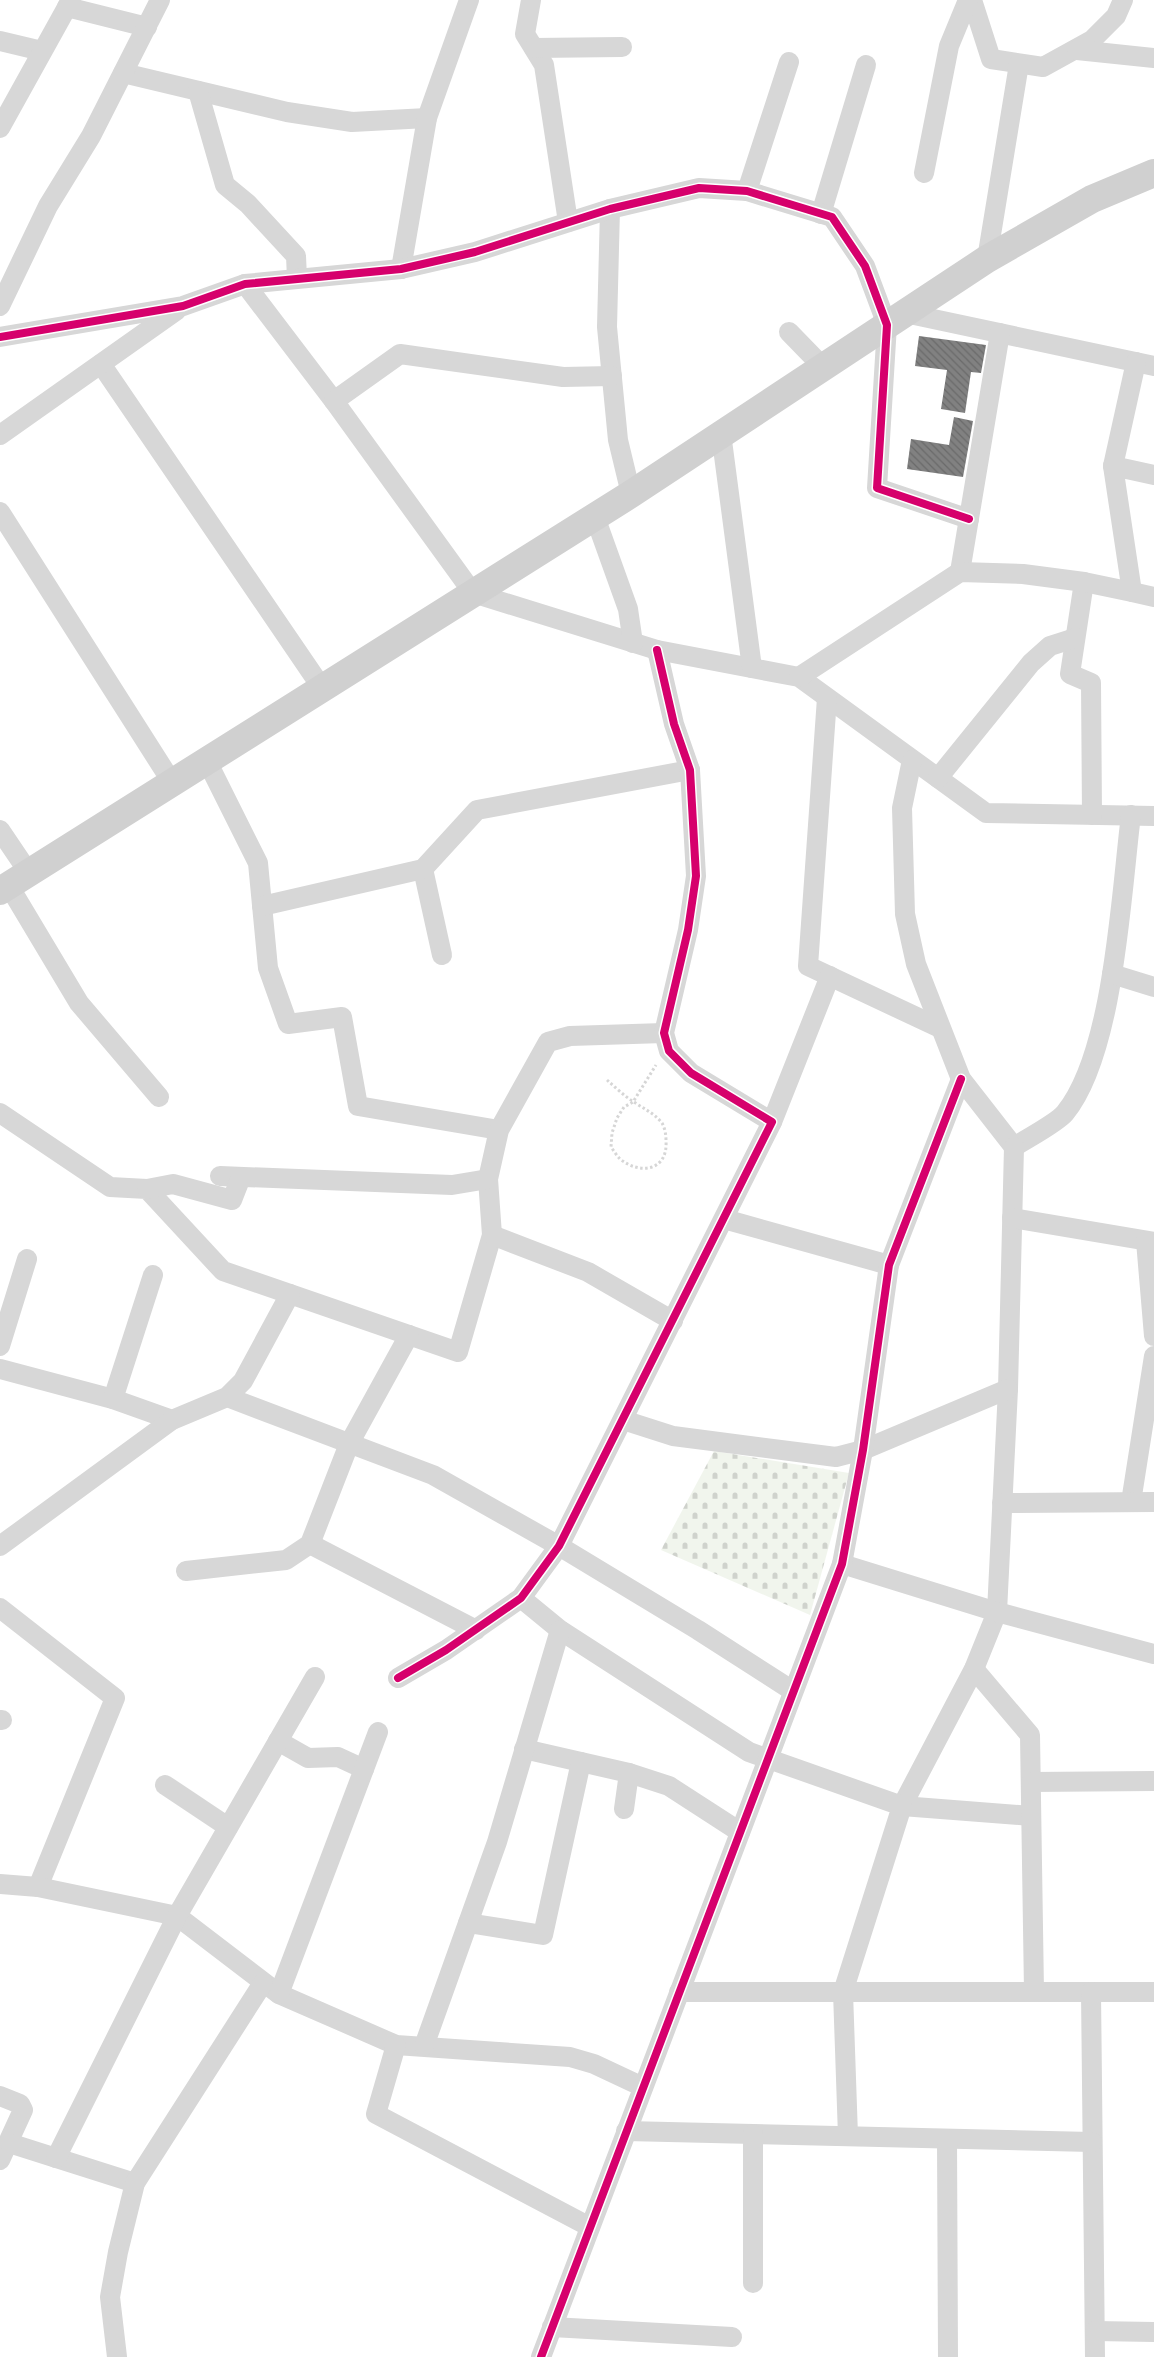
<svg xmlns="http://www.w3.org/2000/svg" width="1154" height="2357" font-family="'Noto Sans',sans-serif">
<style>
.cemetery{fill:url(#cemetery-stones)}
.building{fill:url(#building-back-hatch)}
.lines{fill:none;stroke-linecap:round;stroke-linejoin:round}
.path{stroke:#d6d6d6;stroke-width:3;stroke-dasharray:2.5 2.5;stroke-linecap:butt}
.minor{stroke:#d7d7d7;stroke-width:20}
.secondary{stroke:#d0d0d0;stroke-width:28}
.cycleway-casing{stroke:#fff;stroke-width:11}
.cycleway{stroke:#d6006c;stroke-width:8}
</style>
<defs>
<pattern id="cemetery-stones" width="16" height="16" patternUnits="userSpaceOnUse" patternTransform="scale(1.25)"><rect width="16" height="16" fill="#f1f5ed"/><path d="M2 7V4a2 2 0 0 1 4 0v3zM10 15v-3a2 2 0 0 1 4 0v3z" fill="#cfd2cc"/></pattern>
<pattern id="building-back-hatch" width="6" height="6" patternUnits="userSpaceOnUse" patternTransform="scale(1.25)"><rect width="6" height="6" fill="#818181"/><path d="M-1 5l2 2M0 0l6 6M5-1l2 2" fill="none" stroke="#6a6a6a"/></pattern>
</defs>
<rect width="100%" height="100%" fill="#fff"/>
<!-- cemetery -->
<polygon class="cemetery" points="714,1451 849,1473 810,1615 661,1550"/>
<!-- building -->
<g class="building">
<polygon points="919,336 986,345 981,373 971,372 965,413 941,409 947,370 915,366"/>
<polygon points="954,417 973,421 963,477 907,469 911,439 949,445"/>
</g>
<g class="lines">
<!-- path -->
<path class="path" d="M 607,1080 C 615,1087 624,1096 634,1102 C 644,1109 654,1113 662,1123 C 665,1128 666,1135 666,1141 C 668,1171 640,1175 620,1159 C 617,1156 614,1151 611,1147 L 612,1133 L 617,1118 L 624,1107 L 633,1102 L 656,1065"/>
<!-- minor -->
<g class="minor">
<polyline points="531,0 525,34 544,65 568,222"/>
<polyline points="972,0 991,59 1043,67 1092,40 1116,16 1123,0"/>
<polyline points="67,7 147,27"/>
<polyline points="0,41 42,51"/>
<polyline points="534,48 622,47"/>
<polyline points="1077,50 1154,58"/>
<polyline points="123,73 287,112 352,122 427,118"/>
<polyline points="198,91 225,185 248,204 296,256 297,278"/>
<polyline points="0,128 71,0"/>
<polyline points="924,173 949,46 968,0"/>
<polyline points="747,191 789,62"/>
<polyline points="610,209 607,327 618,440 631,494"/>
<polyline points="821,214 866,65"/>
<polyline points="987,259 1019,64"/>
<polyline points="401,269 427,118 469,0"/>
<polyline points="245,284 334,401 473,593 657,650 799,677 986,813 1154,816"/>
<polyline points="0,306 48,206 91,136 160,0"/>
<polyline points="905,313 1154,366"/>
<polyline points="789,332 823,367"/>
<polyline points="0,337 183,306 245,284 401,269 475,252 610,209 699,188 747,191 832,217 865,266 887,325 877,488 969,519"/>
<polyline points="101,364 322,688"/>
<polyline points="334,401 400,354 563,377 612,376"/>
<polyline points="721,433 752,668"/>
<polyline points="0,435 177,310"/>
<polyline points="1113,466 1136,362"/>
<polyline points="0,512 173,784"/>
<polyline points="595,517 628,609 633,643"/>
<polyline points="960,572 1000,333"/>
<polyline points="1084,582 1070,674 1091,683 1092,815"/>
<polyline points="1132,592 1154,597"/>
<polyline points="799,677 960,572 1023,574 1084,582 1132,592 1113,466 1154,475"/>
<polyline points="827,698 808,966 940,1028"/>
<path d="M 912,760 L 902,808 L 905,914 L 916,964 L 961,1079 L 1014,1147 C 1026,1139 1057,1123 1065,1113 C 1114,1053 1121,894 1131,815"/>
<polyline points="207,761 258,863 268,968 288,1024 342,1017 358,1106 499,1130"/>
<polyline points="938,778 1031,663 1050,646 1075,638"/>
<polyline points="0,830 29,873"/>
<polyline points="423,869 442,955"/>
<polyline points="9,886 79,1003 159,1097"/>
<polyline points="262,906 423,869 477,810 690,770"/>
<polyline points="1112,974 1154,987"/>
<polyline points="0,1113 110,1187 147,1189 223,1271 458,1352 492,1235 488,1179 499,1130 548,1042 570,1036 664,1033"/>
<polyline points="772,1122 830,976"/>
<polyline points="1014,1147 1008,1389 997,1612 974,1669 902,1806 1031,1816"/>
<polyline points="220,1176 452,1185 488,1179"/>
<polyline points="147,1189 173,1184 232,1200 241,1177"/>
<polyline points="1012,1218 1154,1242"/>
<polyline points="724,1219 889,1265"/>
<polyline points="492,1235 588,1272 673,1321"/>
<polyline points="1146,1241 1154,1336"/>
<polyline points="0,1346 27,1259"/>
<polyline points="0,1369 113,1399 172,1420"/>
<polyline points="227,1397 433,1475 559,1546 698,1630 793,1691"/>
<polyline points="113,1399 153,1275"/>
<polyline points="623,1420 673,1436 836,1457 863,1450 1008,1389"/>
<polyline points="1131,1502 1154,1356"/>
<polyline points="1002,1503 1154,1502"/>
<polyline points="310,1544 476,1630"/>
<polyline points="0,1546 172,1420 227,1397 243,1381 290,1294"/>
<polyline points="842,1564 997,1612 1154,1654"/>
<polyline points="186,1571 286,1560 310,1544 349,1444 409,1335"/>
<polyline points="521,1598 560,1630 749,1752 902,1806 843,1992 848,2136"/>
<polyline points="0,1608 115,1698 38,1887"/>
<polyline points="974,1669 1030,1735 1034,1991"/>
<polyline points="398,1678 446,1650 521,1598 559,1546 772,1122 691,1073 669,1051 664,1033 688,930 696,876 690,770 674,724 657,650"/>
<polyline points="0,1720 2,1720"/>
<polyline points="278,1741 308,1758 338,1757 364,1769"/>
<polyline points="524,1749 629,1773 669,1786 740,1832"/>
<polyline points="1031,1782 1154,1781"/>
<polyline points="165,1785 228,1827"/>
<polyline points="624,1809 629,1773"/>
<polyline points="0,1884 38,1887 177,1916 279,1994 396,2045 570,2057 594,2064 643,2087"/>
<polyline points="468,1923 543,1935 581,1762"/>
<polyline points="679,1992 1154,1992"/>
<polyline points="1091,1992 1095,2357"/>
<polyline points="279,1994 378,1732"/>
<polyline points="396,2045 376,2114 590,2227"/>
<polyline points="424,2046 497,1842 560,1630"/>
<polyline points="0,2096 20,2104 23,2110 0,2160"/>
<polyline points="626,2131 1092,2142"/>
<polyline points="947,2139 948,2357"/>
<polyline points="9,2143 135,2183"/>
<polyline points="56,2158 177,1916 315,1677"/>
<polyline points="753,2283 753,2134"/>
<polyline points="552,2327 732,2337"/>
<polyline points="1095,2331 1154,2332"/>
<polyline points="117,2357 110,2297 118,2252 135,2183 263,1983"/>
<polyline points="541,2357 842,1564 863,1450 889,1265 961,1079"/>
</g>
<!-- secondary -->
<polyline class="secondary" points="0,891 631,494 987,259 1092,199 1154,173"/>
<!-- cycleway casing -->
<g class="cycleway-casing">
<g id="cycleway">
<polyline points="0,337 183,306 245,284 401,269 475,252 610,209 699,188 747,191 832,217 865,266 887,325 877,488 969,519"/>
<polyline points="398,1678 446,1650 521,1598 559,1546 772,1122 691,1073 669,1051 664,1033 688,930 696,876 690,770 674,724 657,650"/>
<polyline points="541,2357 842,1564 863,1450 889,1265 961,1079"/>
</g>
</g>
<!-- cycleway -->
<use href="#cycleway" class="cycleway"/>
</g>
</svg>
